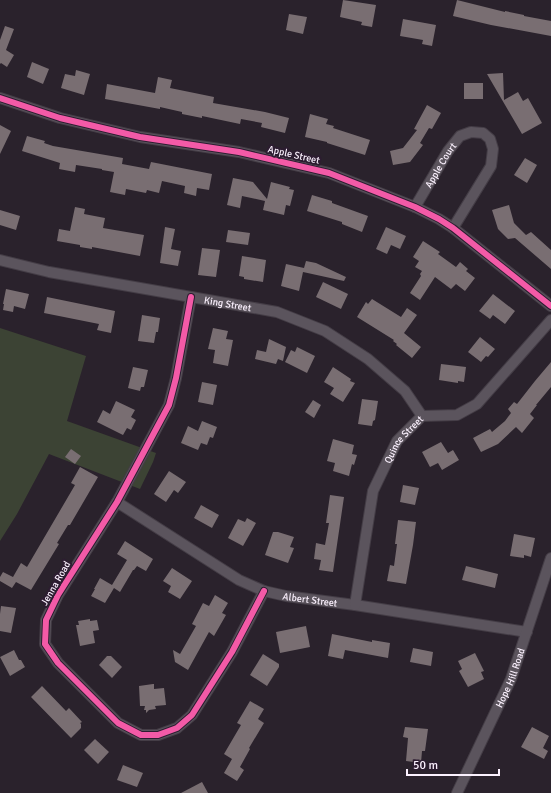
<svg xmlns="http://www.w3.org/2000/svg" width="551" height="793" font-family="Signika,sans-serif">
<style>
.green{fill:#3c4334}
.building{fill:#796e72}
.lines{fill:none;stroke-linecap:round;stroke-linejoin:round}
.street-casing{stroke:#443d46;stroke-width:12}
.street{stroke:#5b545d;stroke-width:10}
.cycleway-casing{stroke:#2d1d31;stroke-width:8}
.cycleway{stroke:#f35aa7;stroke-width:6}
.labels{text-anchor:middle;stroke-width:4;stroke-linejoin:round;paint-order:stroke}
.street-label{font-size:10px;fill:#fbf1fe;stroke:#2d1d31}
</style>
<rect width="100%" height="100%" fill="#2a222c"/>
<!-- green -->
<polygon class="green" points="0,328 86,356 67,421 156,453 153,462 140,489 49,454 17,514 0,541"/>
<!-- building -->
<g class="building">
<polygon points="343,0 376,5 372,27 361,25 362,22 340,17"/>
<polygon points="457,0 505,12 505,11 524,15 524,16 551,21 551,36 491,25 453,16"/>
<polygon points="289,14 307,17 303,34 286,30"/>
<polygon points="403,19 436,25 432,46 422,44 423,40 400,36"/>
<polygon points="5,26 14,29 6,50 14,55 7,67 1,63 0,64 0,40"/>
<polygon points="32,62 49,69 43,84 27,77"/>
<polygon points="76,70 90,74 84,95 61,88 65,74 75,76"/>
<polygon points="503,73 504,100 518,92 523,101 528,98 542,123 522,134 487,74"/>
<polygon points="158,77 172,80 170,88 214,97 213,103 265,112 289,118 285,133 261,127 262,123 241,119 240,124 202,116 202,118 182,114 182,112 160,107 160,109 105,99 107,84 155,93"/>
<rect x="464" y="83" width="19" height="16"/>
<polygon points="427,105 441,113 432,129 429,128 420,143 423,145 410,162 393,165 390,151 403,148 417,130 414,129"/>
<polygon points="310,114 328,119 326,124 334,126 333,128 370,140 365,155 327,143 327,142 305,137"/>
<polygon points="0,125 11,131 0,154"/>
<polygon points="27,136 45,141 44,143 53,146 123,158 122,164 149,169 151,162 212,174 209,190 197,188 196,196 184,193 185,186 162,181 159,193 147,190 146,193 126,189 125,195 110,192 114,172 102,170 102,169 76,165 75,172 59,169 60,163 22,151"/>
<polygon points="525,158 537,165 527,183 514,175"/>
<polygon points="233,178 253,182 267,199 271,182 290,187 289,189 294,190 290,206 286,205 284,215 263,210 265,201 242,196 240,208 227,205"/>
<polygon points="312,195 332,201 332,203 368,216 362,232 342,224 342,222 307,211"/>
<polygon points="509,205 514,223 526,235 531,232 551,250 551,269 515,238 508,239 498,229 492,210"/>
<polygon points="75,207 85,209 84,214 105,218 103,228 144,235 140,256 92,247 92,249 80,247 80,245 57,241 59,229 70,231"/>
<polygon points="0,210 20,216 16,230 0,225"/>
<polygon points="165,227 175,229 171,249 181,251 178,266 160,263"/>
<polygon points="386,227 406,236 400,249 391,245 387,254 376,249"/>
<polygon points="228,230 250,233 248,245 226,242"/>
<polygon points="423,241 440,252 438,254 456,267 460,262 468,269 466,271 475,278 465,291 456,284 451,289 435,277 420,300 410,293 421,276 420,274 422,271 415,267 419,261 413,257"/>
<polygon points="202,248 220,250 216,277 198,275"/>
<polygon points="242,256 266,260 263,282 244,279 244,277 239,276"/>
<polygon points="306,261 316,263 346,277 344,281 303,272 299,291 281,286 286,264 304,268"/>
<polygon points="323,282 348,294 341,309 316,297"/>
<polygon points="6,289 29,294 25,309 14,306 13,312 3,310 4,304 3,304"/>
<polygon points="493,294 515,311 505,324 493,315 490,319 479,311"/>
<polygon points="47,297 115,311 111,333 97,330 99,324 44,313"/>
<polygon points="372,299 401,317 407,308 417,315 404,333 421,347 412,358 396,345 397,344 393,341 394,340 357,317 366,302 368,304"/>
<polygon points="142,315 160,318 158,332 156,332 154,343 138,341"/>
<polygon points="213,328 228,331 226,339 233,340 228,366 213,363 215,350 208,349"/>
<polygon points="480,337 495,349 488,357 486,356 481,362 468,352"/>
<polygon points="269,339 286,347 283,361 278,359 276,364 255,359 257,350 266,352"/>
<polygon points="297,347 315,356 307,373 285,362 291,350 295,352"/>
<polygon points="551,362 551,387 536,405 537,405 530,414 534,418 522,433 516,427 498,444 481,452 473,438 490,429 492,432 505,421 511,413 508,409 514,402 517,404 535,381"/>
<polygon points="441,364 466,367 464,382 458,381 458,383 439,380"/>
<polygon points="133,367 148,370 144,387 141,387 140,391 128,388"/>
<polygon points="333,367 351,379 350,381 355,383 343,402 330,394 334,388 324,382"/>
<polygon points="202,382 217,385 213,405 198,402"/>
<polygon points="362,399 378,401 375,420 373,421 372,426 358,424"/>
<polygon points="313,400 321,405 314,418 305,412"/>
<polygon points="116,401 135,410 131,417 136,420 131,430 127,428 123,435 97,422 103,410 110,414"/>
<polygon points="202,421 217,427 213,438 210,437 207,445 201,443 198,450 181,443 188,426 198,431"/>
<polygon points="333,439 354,445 352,454 357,455 354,465 352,464 349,476 333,471 335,463 327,461"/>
<polygon points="441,442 448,453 453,450 459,460 442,470 438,463 430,467 422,452"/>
<polygon points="71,449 81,456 75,464 65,457"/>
<polygon points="80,467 98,477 70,525 68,525 57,543 59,544 31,590 16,582 12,588 0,581 0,577 3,572 13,577 21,563 27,567 75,485 71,483"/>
<polygon points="169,471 186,482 178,493 174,490 166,502 154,494"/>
<polygon points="403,485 419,488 415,505 400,502"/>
<polygon points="330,495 344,497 333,572 319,570 321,560 314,559 316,543 325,545 329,523 326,523"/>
<polygon points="201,505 219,515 212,528 194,518"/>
<polygon points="247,518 256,523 243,546 228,538 238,519 245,522"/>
<polygon points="398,520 416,522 413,545 406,584 387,581 390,565 394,566 397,544 395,544"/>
<polygon points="273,532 278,532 294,537 290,547 294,548 288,563 265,555"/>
<polygon points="514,534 535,538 531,557 524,555 524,558 510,556"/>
<polygon points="125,541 153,559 146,571 137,566 134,570 133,570 120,592 114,588 105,603 91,596 95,589 94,589 100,578 112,585 127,560 117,554"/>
<polygon points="466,566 498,574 495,588 462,580"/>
<polygon points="172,568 192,581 180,599 168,592 171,586 163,581"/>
<polygon points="215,595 228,603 222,613 226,615 214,636 209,632 188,670 175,662 173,650 180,654 196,626 192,624 203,603 209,606"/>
<polygon points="1,606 16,608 11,633 0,631 0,614"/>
<polygon points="90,619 90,621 97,620 99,630 93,631 95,643 80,646 76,625 79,625 78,621"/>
<polygon points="306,626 310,647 280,653 276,632"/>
<polygon points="332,634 372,642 372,640 390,643 388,658 345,650 343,659 328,656"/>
<polygon points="413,648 433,652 431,666 410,662"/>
<polygon points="14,650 19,660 21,660 25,667 10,676 0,657"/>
<polygon points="475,653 484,671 481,672 484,679 468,687 459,671 462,669 458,661"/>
<polygon points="263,654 279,664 279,667 267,686 250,675"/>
<polygon points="107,656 111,656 122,667 112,678 99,665"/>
<polygon points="153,684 154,684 154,689 164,688 166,705 155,706 156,709 149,710 146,713 146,710 144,710 145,706 140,706 139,686"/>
<polygon points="42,686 66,711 69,708 82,722 80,723 81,724 81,728 71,738 31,697"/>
<polygon points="250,701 264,709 258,719 264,723 249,748 250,749 240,767 244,770 237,781 224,773 232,759 224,754 241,725 237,723"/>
<polygon points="405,727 428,729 425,751 422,751 421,763 406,761 408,738 403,737"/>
<polygon points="532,727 549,736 543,748 548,751 544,759 521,747"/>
<polygon points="95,739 109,752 98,764 84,750"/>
<polygon points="123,765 143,773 137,787 117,780"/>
<polygon points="202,782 208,793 181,793"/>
</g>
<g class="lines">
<!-- street casing -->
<g class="street-casing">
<g id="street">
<polyline points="0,98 60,118 140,137 239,152 329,173 415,207 439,219 453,228 551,306"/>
<path id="s1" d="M 415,207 L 448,151 L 460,136 L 471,132 L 483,133 L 490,139 L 493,149 L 491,166 L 453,228"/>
<path id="s2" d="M 0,260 L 49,272 L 277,312 L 325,331 L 368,359 L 405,391 L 422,416"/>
<polyline points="191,297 176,378 169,405 117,502 58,595 46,620 45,644 58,663 118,723 141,735 158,735 177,728 192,715 232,652 264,591"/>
<path id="s3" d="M 117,502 L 239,580 L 264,591 L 286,596 L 355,605 L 527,632"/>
<path id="s4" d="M 355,605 L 373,491 L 397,441 L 422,416 L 457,415 L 477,404 L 551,320"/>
<path id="s5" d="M 457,793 L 511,679 L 551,558"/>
</g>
</g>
<!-- street -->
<use href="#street" class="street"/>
<!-- cycleway casing -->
<g class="cycleway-casing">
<g id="cycleway">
<polyline points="0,98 60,118 140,137 239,152 329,173 415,207 439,219 453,228 551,306"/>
<polyline points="191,297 176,378 169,405 117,502 58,595 46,620 45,644 58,663 118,723 141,735 158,735 177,728 192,715 232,652 264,591"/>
</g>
</g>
<!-- cycleway -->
<use href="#cycleway" class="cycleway"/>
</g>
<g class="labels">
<!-- street labels -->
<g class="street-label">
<text transform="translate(294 154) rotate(13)" y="4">Apple Street</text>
<text dy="4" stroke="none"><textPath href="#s1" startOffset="49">Apple Court</textPath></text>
<text dy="4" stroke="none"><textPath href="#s2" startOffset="232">King Street</textPath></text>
<text dy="4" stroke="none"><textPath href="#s4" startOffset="176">Quince Street</textPath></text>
<text transform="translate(55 583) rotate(-60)" y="4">Jenna Road</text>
<text dy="4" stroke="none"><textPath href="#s3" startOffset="219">Albert Street</textPath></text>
<text dy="4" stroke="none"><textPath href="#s5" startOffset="127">Hope Hill Road</textPath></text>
</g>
</g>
<!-- scale -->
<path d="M407 769v6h92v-6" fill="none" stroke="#fbf1fe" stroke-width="2"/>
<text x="413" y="769" font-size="12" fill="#fbf1fe" stroke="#2d1d31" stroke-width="3" paint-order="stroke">50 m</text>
</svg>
